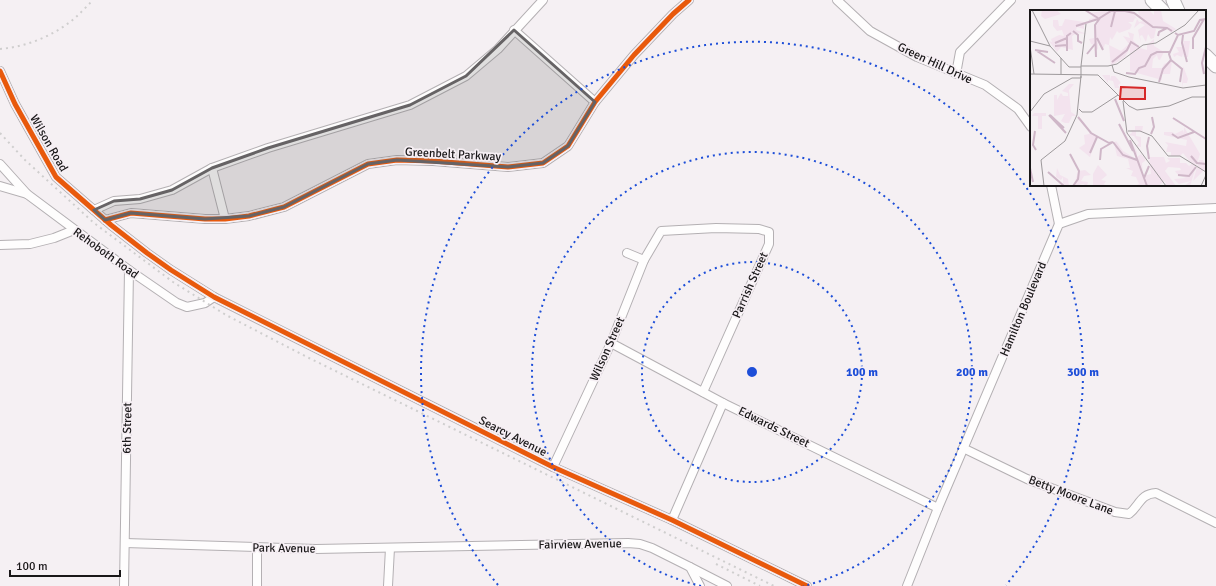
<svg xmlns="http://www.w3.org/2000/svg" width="1216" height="586" font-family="Signika,sans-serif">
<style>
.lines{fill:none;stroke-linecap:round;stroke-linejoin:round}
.minor-casing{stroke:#b4b0b3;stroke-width:10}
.primary-casing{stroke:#b4b0b3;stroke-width:15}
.minor{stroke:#fefdfd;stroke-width:8}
.primary{stroke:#fefdfd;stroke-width:13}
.rail{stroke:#cfcece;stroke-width:2;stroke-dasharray:2 4;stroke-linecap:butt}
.cycleway-casing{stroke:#f6eff4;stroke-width:8}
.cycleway{stroke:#e8590c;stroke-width:5}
.marked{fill:#666365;fill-opacity:0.2;stroke:#666365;stroke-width:3;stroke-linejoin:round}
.ring{fill:none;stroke:#1d4ed8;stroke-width:2;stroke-dasharray:2 4}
.labels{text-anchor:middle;stroke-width:3.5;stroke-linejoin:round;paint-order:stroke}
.street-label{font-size:12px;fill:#191718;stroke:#f6eff4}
.inset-river{fill:none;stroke:#cfb7c8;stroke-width:2}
.inset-road{fill:none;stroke:#9d999b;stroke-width:1}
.view{fill:#d62828;fill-opacity:0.15;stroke:#d62828;stroke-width:2}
.inset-edge{fill:none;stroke:#191718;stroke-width:2}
.centre{fill:#1d4ed8;stroke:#f6eff4;stroke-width:2}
.ring-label{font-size:12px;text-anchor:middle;font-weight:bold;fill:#1d4ed8;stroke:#f6eff4;stroke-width:3.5;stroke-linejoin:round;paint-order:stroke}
</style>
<rect width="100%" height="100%" fill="#f5f0f3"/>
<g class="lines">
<!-- minor casing -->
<g class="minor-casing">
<g id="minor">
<polyline points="837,0 870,31 917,57 985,85 1018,109 1031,127"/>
<polyline points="514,30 595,102"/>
<polyline points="0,71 15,104 56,177 111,225 147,253 171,270 214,297 553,467 672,520 807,586"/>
<polyline points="956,74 960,52 1011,0"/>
<polyline points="0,164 27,194"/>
<polyline points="212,168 225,219"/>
<polyline points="1051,185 1059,224"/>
<polyline points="0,186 27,194 129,270 177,303 187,307 205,303 214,297"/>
<polyline points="94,210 114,201 140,199 172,190 212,168 268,148 410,105 466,76 498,49 543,0"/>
<polyline points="105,220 131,213 205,219 225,219 249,216 284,207 368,164 397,160 433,161 508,167 543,163 568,146 595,102 634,55 673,14 689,0"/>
<polyline points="0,245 30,244 54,238 74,230"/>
<polyline points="627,253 644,260"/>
<polyline points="611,343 723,403 938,508"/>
<path d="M 963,448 L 1027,479 L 1115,512 L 1129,514 C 1140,505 1140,494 1156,493 L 1216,523"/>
<polyline points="553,467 611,343 644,260 661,231 716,228 759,229 769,232 769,244 703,392"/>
<polyline points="672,520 723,403"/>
<polyline points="125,543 316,549 628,543 640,544 652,548 690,567 700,586"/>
<polyline points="257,547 257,586"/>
<polyline points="690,567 727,586"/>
<polyline points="124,586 129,270"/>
<polyline points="388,586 390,548"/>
<polyline points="907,586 938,508 1059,224 1088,214 1216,208"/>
</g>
</g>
<!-- primary casing -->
<g class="primary-casing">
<g id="primary">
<polyline points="1152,0 1163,11"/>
<polyline points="1173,0 1178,11"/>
<polyline points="1205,55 1216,66"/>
</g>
</g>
<!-- minor -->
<use href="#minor" class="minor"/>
<!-- primary -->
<use href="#primary" class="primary"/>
<!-- rail -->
<g class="rail">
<path d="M 0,49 C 25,47 50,37 70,22 C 78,16 86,7 93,0"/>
<polyline points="0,133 25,160 94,223 173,282 226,315 309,358 774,586"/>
<polyline points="716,564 760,586"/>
</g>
<!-- cycleway casing -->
<g class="cycleway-casing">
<g id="cycleway">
<polyline points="0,71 15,104 56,177 111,225 147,253 171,270 214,297 553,467 672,520 807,586"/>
<polyline points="105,220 131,213 205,219 225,219 249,216 284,207 368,164 397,160 433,161 508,167 543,163 568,146 595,102 634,55 673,14 689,0"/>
</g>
</g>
<!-- cycleway -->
<use href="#cycleway" class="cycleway"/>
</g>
<!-- marked area -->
<path class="marked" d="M 514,30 L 595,102 L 568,146 L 543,163 L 508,167 L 397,160 L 368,164 L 284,207 L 249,216 L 205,219 L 131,213 L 105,220 L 94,210 L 114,201 L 140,199 L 172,190 L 212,168 L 268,148 L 410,105 L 466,76 Z"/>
<!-- distance rings -->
<g class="ring">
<circle cx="752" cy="372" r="110"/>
<path d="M701 586A220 220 0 1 1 803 586"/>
<path d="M498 585A331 331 0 1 1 1006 585"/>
</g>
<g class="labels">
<!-- street labels -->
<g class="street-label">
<text transform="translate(935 63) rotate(25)" y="4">Green Hill Drive</text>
<text transform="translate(49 143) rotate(60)" y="4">Wilson Road</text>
<text transform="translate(453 154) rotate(3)" y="4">Greenbelt Parkway</text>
<text transform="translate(106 253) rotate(36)" y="4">Rehoboth Road</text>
<text transform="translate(750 285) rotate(-66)" y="4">Parrish Street</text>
<text transform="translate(1023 309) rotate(-67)" y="4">Hamilton Boulevard</text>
<text transform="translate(607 349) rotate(-66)" y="4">Wilson Street</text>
<text transform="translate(774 427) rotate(26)" y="4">Edwards Street</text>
<text transform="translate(127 428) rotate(-89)" y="4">6th Street</text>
<text transform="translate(513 436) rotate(27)" y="4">Searcy Avenue</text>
<text transform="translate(1071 495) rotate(21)" y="4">Betty Moore Lane</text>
<text transform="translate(580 544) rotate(-1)" y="4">Fairview Avenue</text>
<text transform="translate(284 548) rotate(1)" y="4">Park Avenue</text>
</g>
</g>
<!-- overview -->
<g transform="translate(1030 10)">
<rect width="176" height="176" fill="#f5f0f3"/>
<path d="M 12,0 L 26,0 L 31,4 L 15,9 L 11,6 ZM 78,0 L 103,3 L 109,12 L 113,11 L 126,19 L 124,28 L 121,29 L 118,24 L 116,32 L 112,25 L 110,26 L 111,34 L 108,20 L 115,15 L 110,13 L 104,18 L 107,9 L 105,8 L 103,12 L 98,12 L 102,15 L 100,19 L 89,23 L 87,21 L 82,30 L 80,27 L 79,35 L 91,41 L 99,34 L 93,26 L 100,28 L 98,22 L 104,24 L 103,30 L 110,38 L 117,40 L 117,35 L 124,29 L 124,36 L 134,42 L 130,50 L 128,49 L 127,45 L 123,49 L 122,58 L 132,58 L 134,54 L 142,51 L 140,64 L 132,64 L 132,70 L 100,61 L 100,38 L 95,47 L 81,56 L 79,35 L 75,34 L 73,40 L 70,32 L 68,32 L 68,39 L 64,41 L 65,35 L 61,34 L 59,29 L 64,28 L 64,15 L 68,14 L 67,9 L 59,11 L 59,9 L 64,8 L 60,3 ZM 108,0 L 119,0 L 124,5 L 124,0 L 131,0 L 133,11 L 146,19 L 141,23 L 136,17 L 125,17 L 109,7 ZM 35,9 L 54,12 L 54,19 L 47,17 L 46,20 L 57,24 L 47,23 L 42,26 L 43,40 L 31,37 L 27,42 L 19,31 L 22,32 L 21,29 L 29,25 L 34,26 L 32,20 L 27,21 L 23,16 L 23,10 L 28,10 L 29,16 L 32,16 ZM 154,31 L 160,31 L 158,47 L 154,47 L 153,44 L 152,47 L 147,45 L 144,47 L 143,44 L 149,42 L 146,37 L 152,37 ZM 153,56 L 158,69 L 157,73 L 153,73 L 152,78 ZM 72,65 L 80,65 L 80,70 L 81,66 L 85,66 L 91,73 L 88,75 L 90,78 L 85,78 L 83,71 L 78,70 L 78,73 ZM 39,74 L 44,74 L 39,80 L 41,102 L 47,106 L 42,106 L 39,113 L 35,113 L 31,111 L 35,104 L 24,106 L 24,85 L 27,85 L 27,90 L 31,83 L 33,86 L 38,86 L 38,83 L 32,81 ZM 4,103 L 16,103 L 16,106 L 12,106 L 12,119 L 8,119 L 8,106 L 2,106 ZM 105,116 L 113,116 L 112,122 L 106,121 L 106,126 L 111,127 L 111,137 L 106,136 L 109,133 L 104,126 L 99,125 L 102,123 L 101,120 L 105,120 ZM 154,117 L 170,144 L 160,176 L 154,176 L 161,171 L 149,174 L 144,169 L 156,168 L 148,165 L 145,161 L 151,160 L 150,158 L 138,157 L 135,161 L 146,176 L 136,176 L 135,171 L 128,176 L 104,176 L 109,174 L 106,167 L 101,166 L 103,161 L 96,158 L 100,158 L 98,149 L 87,146 L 84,133 L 86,131 L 93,141 L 106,149 L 101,136 L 102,133 L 107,142 L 107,147 L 111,144 L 116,150 L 112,153 L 113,166 L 121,164 L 119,147 L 134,147 L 136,153 L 140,151 L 137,148 L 150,148 L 150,153 L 156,153 L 159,156 L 162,154 L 153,143 L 150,146 L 141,146 L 141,142 L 136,142 L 138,135 L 135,132 L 156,136 L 157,130 L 134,125 L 134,122 L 142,122 L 145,124 L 153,120 L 154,123 ZM 60,121 L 67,127 L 60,147 L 49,138 L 55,134 L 54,125 L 59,124 ZM 169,150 L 173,150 L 176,158 L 163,171 ZM 68,155 L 77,165 L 71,170 L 76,171 L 74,174 L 76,176 L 63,176 L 63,164 ZM 27,158 L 30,165 L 38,169 L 39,176 L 33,174 L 33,167 L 31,170 L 26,167 ZM 55,160 L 61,165 L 54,166 L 51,171 L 58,172 L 57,176 L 53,174 L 44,176 L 48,161 Z" fill="#f3e3ee"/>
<path class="inset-river" d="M 55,0 L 68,8M 46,16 L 68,9 L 81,1 L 95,1 L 104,3 L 123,17 L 137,18 L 142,21M 81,17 L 85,1M 43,21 L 48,25 L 48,31 L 52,33M 145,23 L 148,25 L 164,21 L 170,10 L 176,9M 148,25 L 139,44 L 141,50 L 152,59 L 150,72M 153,25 L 152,33 L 157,52M 128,26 L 129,22 L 137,18M 67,28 L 73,40M 25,33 L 37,28M 25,36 L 37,35M 163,39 L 163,28 L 174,9M 5,40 L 18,42M 7,41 L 25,53M 37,41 L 37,26 L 41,23M 57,44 L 65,34M 66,47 L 65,15 L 70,8M 82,52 L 97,40 L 101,32 L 109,37M 96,63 L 105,64 L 109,58 L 115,56 L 121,45 L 127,42 L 140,42M 174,64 L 172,53 L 176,37M 129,72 L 133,59 L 141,50M 85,89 L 94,111M 19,105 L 36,123M 20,105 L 34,118M 48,107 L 61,123 L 79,133 L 83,132M 143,108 L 176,129M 89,114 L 103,141M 5,121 L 3,135 L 6,140M 121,124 L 124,117 L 122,107M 142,124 L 148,128 L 164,122M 100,130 L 117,176M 83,132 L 93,145 L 107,150M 60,143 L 67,127M 40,144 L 49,161 L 48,169 L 43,176M 161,146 L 167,153 L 176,154M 119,149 L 117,136 L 119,127M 70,150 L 71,139 L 83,132M 0,158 L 3,172M 18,162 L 34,176M 148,165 L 159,166 L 166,157M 114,168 L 119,156"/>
<path class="inset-road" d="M 2,0 L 20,36 L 39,57 L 51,57M 0,31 L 20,36M 0,36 L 4,64M 82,55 L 84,62 L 99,67 L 153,78 L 176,75M 51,56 L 56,14M 0,64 L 68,65 L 99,96 L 107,100 L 139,96 L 162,87 L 176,87M 31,64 L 31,48M 51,68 L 51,56 L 78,56 L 87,54 L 113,35 L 126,33 L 155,15 L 169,0M 93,91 L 97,123 L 136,176M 49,99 L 52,102 L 62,102 L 88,85M 0,102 L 14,84 L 42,68 L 51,68M 98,121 L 110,121 L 122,126 L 138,146 L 150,146 L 176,162M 14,176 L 11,150 L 35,131 L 47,105 L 51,66M 171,176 L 176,165"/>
<path class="view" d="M 91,77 L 115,78 L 115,89 L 90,89 Z"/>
<rect width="176" height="176" class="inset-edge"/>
</g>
<circle cx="752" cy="372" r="6" class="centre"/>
<g class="ring-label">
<text x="862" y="376">100 m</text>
<text x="972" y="376">200 m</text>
<text x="1083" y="376">300 m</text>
</g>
<!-- scale -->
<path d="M10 570v6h110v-6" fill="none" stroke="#191718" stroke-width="2"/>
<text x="16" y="570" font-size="12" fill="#191718" stroke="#f6eff4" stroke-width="3" paint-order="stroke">100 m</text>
</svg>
